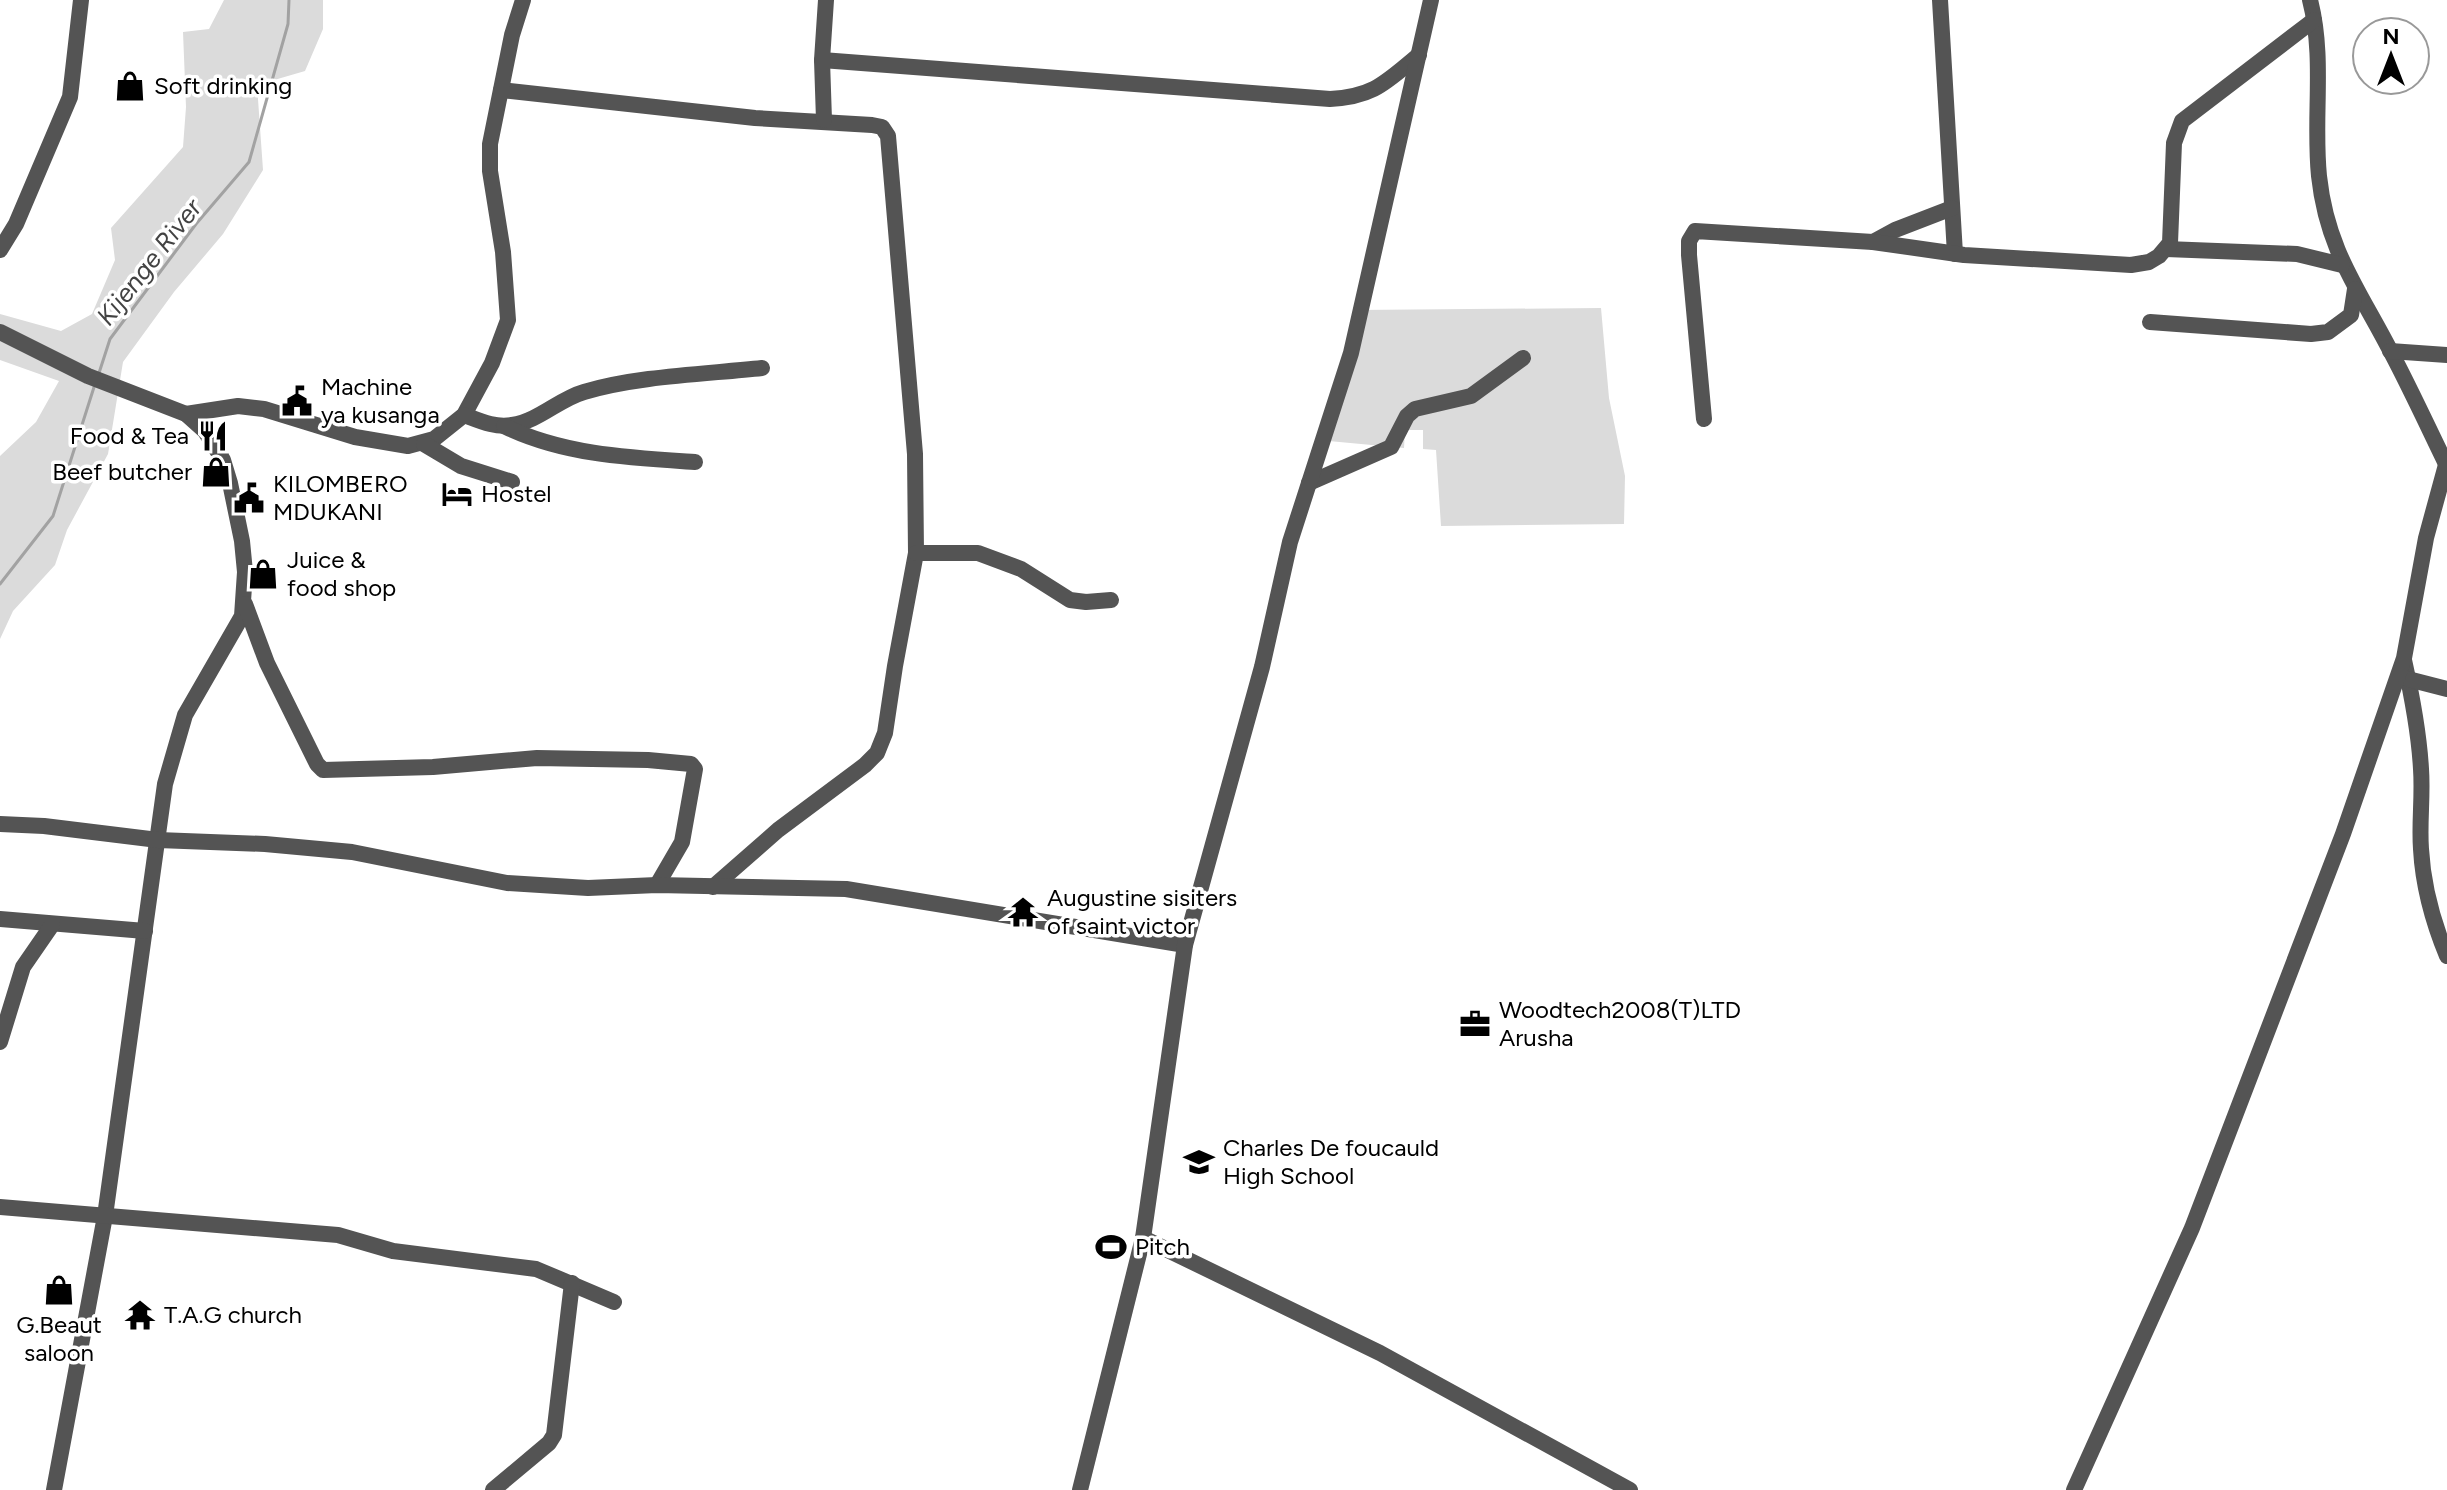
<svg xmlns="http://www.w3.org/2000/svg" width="2447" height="1490" font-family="Figtree,sans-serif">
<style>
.green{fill:#dbdbdb}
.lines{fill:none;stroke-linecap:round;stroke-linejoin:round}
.stream{stroke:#a2a2a2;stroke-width:3}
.minor{stroke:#545454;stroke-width:16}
.labels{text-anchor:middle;stroke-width:7;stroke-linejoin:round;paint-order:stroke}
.poi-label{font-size:24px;fill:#000;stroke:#fff;text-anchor:start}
.water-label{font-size:26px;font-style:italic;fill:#434343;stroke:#fff}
</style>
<rect width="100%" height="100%" fill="#fff"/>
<!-- green -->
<g class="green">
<polygon points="224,0 323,0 323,29 305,71 257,85 263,170 223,234 174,292 123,362 108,454 67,530 55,565 13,611 0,639 0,456 36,422 59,381 0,360 0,314 61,331 92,314 115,260 111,228 183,147 186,107 183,32 209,29"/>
<polygon points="1601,308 1609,398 1625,476 1624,524 1441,526 1436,450 1423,449 1423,430 1405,430 1404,448 1318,440 1356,310"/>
</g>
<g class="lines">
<!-- stream -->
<g class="stream">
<polyline points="99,373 110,339 196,224 249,162 288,24 289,0"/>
<polyline points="0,584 53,516 95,384"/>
</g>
<!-- minor -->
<g class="minor">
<polyline points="1940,0 1955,254"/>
<path d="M 2310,0 C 2325,58 2313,117 2319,176 C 2327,251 2360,291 2392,354 C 2411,390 2428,427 2446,464"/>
<path d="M 822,60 L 1330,99 C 1374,97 1386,82 1419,55"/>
<polyline points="501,90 755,118 872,125 882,127 888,136 915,454 916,553 895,666 885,733 877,753 865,765 778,830 713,887"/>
<polyline points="824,120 822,60 826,0"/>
<polyline points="1873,242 1895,230 1952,208"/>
<polyline points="2166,249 2297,254 2342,265"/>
<polyline points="0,250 16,224 70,97 81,0"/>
<polyline points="2150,322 2311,334 2328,332 2351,315 2355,289"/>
<polyline points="0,332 88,376 186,414 205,431 223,460 230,483 242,541 245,572 242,616 185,715 165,784 105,1216 54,1490"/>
<polyline points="2390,351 2447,355"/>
<polyline points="186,414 238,406 264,409 355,437 408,446 434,439 464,415 492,363 508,320 503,252 490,171 490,144 512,35 523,0"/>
<path d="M 464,415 C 480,421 495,428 512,425 C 539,421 559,399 584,392 C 637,376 707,374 762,368"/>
<polyline points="1704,419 1689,255 1689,241 1695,231 1873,242 1964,255 2131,265 2149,262 2159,256 2170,243 2174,143 2182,121 2314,20"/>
<path d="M 504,426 C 563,455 631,458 695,462"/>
<polyline points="424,444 461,466 512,482"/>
<polyline points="1309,483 1391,447 1407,416 1415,409 1471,396 1523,358"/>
<polyline points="916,553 978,553 1021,569 1070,600 1086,602 1111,600"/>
<polyline points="245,604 267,663 317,764 323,770 433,767 537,758 648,760 691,764 695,769 682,842 657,885"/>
<path d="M 2404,660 C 2412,696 2419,732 2421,769 C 2423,796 2419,823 2421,849 C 2423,886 2433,922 2447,956"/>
<polyline points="2408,679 2447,689"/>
<polyline points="0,824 44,826 158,840 265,844 352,852 507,883 588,888 657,885 846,889 1185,945"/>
<polyline points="0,919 145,931"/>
<polyline points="0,1042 23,967 52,925"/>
<polyline points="0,1207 338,1235 393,1251 536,1269 614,1302"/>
<polyline points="1143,1238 1380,1353 1630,1490"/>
<polyline points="493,1490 549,1443 554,1435 572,1283"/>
<polyline points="1080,1490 1143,1238 1185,945 1262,667 1290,542 1351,353 1431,0"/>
<polyline points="2074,1490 2192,1228 2343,834 2404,658 2426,538 2447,461"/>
</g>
</g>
<!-- icons -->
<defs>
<g id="shop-bare" transform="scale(2.4)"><path d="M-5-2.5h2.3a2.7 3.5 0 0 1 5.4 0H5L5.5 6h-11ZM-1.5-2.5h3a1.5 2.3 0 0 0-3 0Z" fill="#000" stroke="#fff" stroke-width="2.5" paint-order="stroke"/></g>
<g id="civic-bare" transform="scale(2.4)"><path d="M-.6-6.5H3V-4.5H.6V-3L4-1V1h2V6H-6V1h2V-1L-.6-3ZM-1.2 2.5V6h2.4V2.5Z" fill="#000" stroke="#fff" stroke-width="2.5" paint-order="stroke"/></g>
<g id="restaurant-bare" transform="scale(2.4)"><path d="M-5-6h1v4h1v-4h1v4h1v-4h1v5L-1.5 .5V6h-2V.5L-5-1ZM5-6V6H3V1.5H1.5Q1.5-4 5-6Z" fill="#000" stroke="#fff" stroke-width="2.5" paint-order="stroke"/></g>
<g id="hotel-bare" transform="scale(2.4)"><path d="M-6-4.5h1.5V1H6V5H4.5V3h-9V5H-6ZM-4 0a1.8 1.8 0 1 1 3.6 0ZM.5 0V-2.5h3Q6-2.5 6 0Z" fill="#000" stroke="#fff" stroke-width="2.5" paint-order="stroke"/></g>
<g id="temple-bare" transform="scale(2.4)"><path d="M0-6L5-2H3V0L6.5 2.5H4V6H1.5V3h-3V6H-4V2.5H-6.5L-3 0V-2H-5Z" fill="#000" stroke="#fff" stroke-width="2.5" paint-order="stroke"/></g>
<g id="office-bare" transform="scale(2.4)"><path d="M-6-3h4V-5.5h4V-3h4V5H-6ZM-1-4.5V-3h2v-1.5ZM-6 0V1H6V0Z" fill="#000" stroke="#fff" stroke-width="2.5" paint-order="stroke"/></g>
<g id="school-bare" transform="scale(2.4)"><path d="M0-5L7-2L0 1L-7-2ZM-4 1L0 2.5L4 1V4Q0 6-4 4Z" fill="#000" stroke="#fff" stroke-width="2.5" paint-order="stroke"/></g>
<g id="stadium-bare" transform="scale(2.4)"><path d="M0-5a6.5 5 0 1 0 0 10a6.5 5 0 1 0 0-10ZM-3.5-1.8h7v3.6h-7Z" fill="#000" stroke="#fff" stroke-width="2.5" paint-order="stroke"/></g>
</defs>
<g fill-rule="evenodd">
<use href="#shop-bare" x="130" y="86"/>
<use href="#civic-bare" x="297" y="401"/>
<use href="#restaurant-bare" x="213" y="436"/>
<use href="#shop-bare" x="216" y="472"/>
<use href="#hotel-bare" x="457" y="494"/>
<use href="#civic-bare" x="249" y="498"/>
<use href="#shop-bare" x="263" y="574"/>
<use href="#temple-bare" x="1023" y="912"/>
<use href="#office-bare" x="1475" y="1024"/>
<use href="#school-bare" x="1199" y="1162"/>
<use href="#stadium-bare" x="1111" y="1247"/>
<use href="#shop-bare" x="59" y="1290"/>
<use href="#temple-bare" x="140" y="1315"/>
</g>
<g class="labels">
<!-- poi labels -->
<g class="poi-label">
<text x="154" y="94">Soft drinking</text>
<text x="321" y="395">Machine<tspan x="321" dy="28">ya kusanga</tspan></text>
<text x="189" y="444" text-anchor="end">Food &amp; Tea</text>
<text x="192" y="480" text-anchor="end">Beef butcher</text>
<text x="273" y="492">KILOMBERO<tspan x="273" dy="28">MDUKANI</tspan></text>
<text x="481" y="502">Hostel</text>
<text x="287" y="568">Juice &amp;<tspan x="287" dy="28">food shop</tspan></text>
<text x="1047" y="906">Augustine sisiters<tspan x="1047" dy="28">of saint victor</tspan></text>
<text x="1499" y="1018">Woodtech2008(T)LTD<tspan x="1499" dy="28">Arusha</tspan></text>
<text x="1223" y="1156">Charles De foucauld<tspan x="1223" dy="28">High School</tspan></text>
<text x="1135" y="1255">Pitch</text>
<text x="164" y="1323">T.A.G church</text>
<text x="59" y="1333" text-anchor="middle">G.Beaut<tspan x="59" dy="28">saloon</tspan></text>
</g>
<!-- water labels -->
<g class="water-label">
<text transform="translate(149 262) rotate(-52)" y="9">Kijenge River</text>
</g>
</g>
<!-- north arrow -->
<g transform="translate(2391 56)"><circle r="38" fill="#ffffff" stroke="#999999" stroke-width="2"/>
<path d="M0-6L14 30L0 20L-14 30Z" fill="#000000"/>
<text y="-12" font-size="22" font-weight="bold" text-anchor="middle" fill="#000000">N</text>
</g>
</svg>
